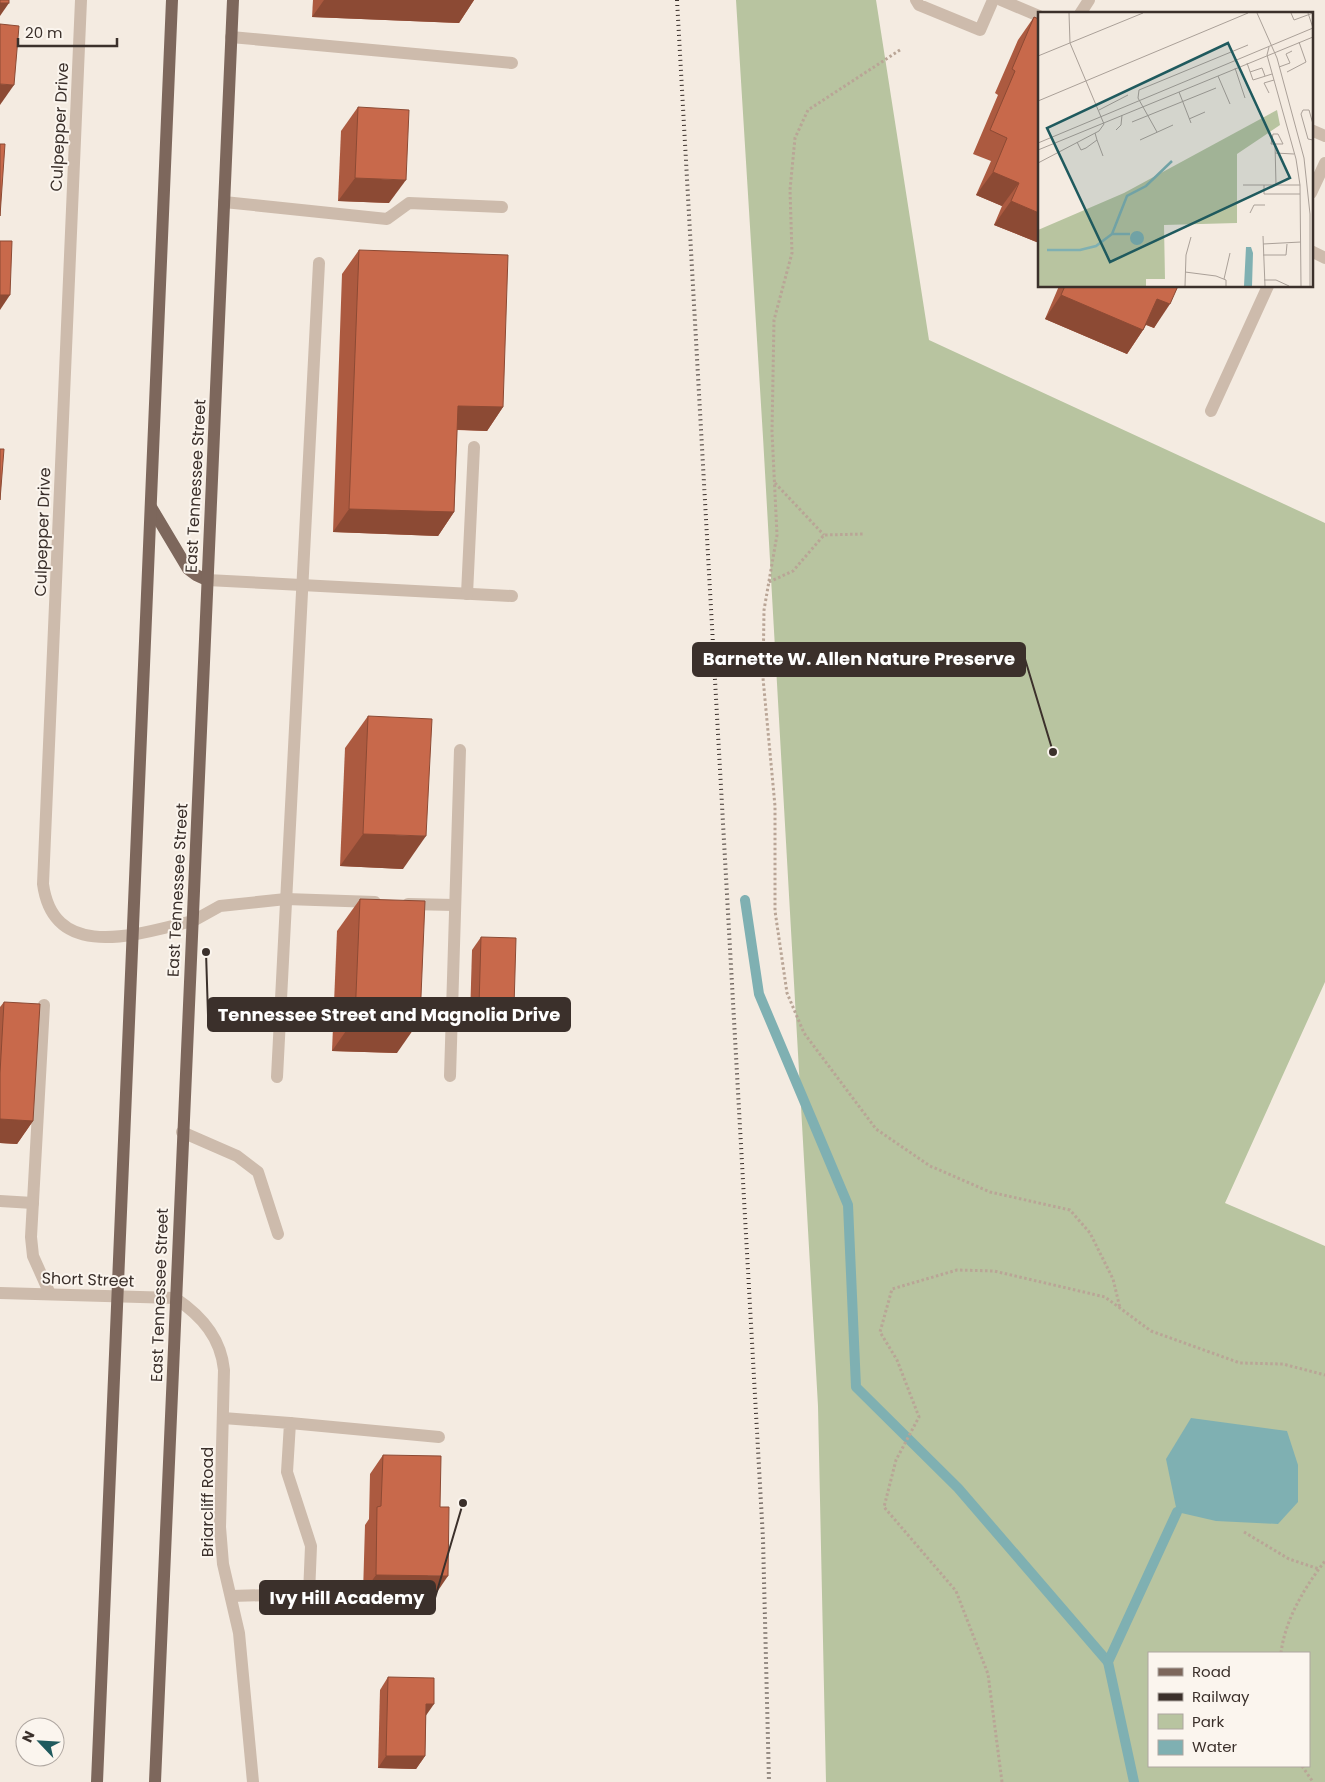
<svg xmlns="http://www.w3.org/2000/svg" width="1325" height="1782" font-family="Poppins,sans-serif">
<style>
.green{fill:#b8c4a0;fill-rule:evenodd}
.water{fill:#7fb0b2}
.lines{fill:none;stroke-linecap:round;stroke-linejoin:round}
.stream{stroke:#7fb0b2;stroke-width:10}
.path{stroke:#b9a596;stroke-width:3;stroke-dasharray:2.5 2.5;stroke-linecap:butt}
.service{stroke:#cdbbac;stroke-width:12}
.minor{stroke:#cdbbac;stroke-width:12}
.primary{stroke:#7d675c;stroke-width:12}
.rail{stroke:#3b302b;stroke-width:4;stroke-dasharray:1 4;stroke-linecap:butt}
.wall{fill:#ac5a40}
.shaded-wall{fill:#8c4a34}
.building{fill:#c8694b;stroke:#8c4a34}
.labels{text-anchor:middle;stroke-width:4;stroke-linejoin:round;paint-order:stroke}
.street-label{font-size:16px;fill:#3b302b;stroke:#fbf5ee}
.inset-river{fill:none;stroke:#7fb0b2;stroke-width:2.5}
.inset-road{fill:none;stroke:#aaa098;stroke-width:1}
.view{fill:#1f5a5e;fill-opacity:0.15;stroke:#1f5a5e;stroke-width:2.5}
.inset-edge{fill:none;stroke:#3b302b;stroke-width:2.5}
.leader{fill:none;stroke:#3b302b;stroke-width:2}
.callout-dot{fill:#3b302b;stroke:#fbf5ee;stroke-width:2}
.callout{fill:#3b302b;stroke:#3b302b;stroke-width:2}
.callout-label{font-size:18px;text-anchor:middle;font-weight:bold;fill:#fff}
</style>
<rect width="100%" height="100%" fill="#f4ebe1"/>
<!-- green -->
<path class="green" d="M 736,0 L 876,0 L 929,340 L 1325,523 L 1325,982 L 1225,1203 L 1325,1246 L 1325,1782 L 826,1782 L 818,1406 L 763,437 ZM 1149,1653 L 1309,1653 L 1309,1766 L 1149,1766 Z"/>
<!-- water -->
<polygon class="water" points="1191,1418 1287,1431 1298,1465 1298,1502 1278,1524 1216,1521 1177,1512 1166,1459"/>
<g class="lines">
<!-- stream -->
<g class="stream">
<polyline points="745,900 759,994 848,1205 856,1387 958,1488 1108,1662"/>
<polyline points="1134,1782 1108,1662 1177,1512"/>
</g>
<!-- path -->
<g class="path">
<polyline points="900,50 808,110 795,138 790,190 792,253 774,320 772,432 777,535 764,610 763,678 775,806 775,911 787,993 804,1033 876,1129 930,1166 990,1192 1070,1210 1090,1233 1113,1279 1120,1308"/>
<polyline points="775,483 824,535"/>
<polyline points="769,582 793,571 824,535 864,534"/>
<polyline points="1244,1532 1289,1559 1319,1569"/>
<path d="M 1281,1653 C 1285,1620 1304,1588 1325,1561"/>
<polyline points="1302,1766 1313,1782"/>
<polyline points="1002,1782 988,1674 956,1591 884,1507 896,1460 919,1417 897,1360 880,1332 892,1289 957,1270 994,1271 1105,1297 1151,1331 1240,1363 1283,1364 1325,1375"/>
</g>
<!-- service -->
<g class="service">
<polyline points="916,0 919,5 980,30 993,0"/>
<polyline points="1001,0 1039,16"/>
<polyline points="1080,14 1089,0"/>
<polyline points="231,37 512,63"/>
<polyline points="1311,130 1325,136"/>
<polyline points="1311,193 1325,163"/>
<polyline points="224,202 387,219 409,203 502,207"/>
<polyline points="1311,251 1325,258"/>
<polyline points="1211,411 1268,286"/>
<polyline points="207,580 512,596"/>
<polyline points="467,594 474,447"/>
<polyline points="408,904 455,905"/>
<polyline points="193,921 220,906 286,899 375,902"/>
<polyline points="44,1005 31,1237 33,1256 50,1294"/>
<polyline points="450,1076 460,750"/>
<polyline points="277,1077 319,263"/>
<polyline points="182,1132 237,1156 258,1172 278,1234"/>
<polyline points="0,1201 33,1203"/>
<polyline points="223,1418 290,1423 287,1472 311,1546 309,1594 231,1596"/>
<polyline points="290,1423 439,1437"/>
</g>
<!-- minor -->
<g class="minor">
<path d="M 81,0 L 43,884 C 54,964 141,933 193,921"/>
<path d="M 0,1293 L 175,1298 C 202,1316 221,1338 224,1370 L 220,1527 L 223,1564 L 239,1633 L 253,1782"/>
</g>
<!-- primary -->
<g class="primary">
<polyline points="151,507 188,569 196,575 207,580"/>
<polyline points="97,1782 172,0"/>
<polyline points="155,1782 233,0"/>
</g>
<!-- rail -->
<polyline class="rail" points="677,0 763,1539 769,1782"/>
</g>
<!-- wall -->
<g class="wall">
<polygon points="313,0 474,0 459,23 312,17"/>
<polygon points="1034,17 1039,19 1039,243 994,225 1002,206 976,195 991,161 973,154 998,95 995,93 1018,40"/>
<polygon points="358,107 389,203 338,201 341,131"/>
<polygon points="359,250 503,407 487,431 457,430 454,512 438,536 333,532 342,274"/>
<polygon points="1059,286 1178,286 1154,328 1146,325 1143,330 1127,354 1045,319"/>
<polygon points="368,716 403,869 340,866 345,748"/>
<polygon points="360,899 397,1053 332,1051 337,931"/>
<polygon points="481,937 514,1007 505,1019 470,1018 472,950"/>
<polygon points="4,1002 33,1121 17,1144 0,1143 0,1007"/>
<polygon points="383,1455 435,1595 363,1593 365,1525 369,1519 370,1474"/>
<polygon points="388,1677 426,1715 425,1756 416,1769 378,1768 380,1690"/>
</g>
<!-- shaded-wall -->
<g class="shaded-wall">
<polygon points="324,0 474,0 459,23 312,17"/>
<polygon points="0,3 9,3 0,16"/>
<polygon points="0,84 14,85 0,105"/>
<polygon points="993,172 1019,183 1002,206 976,195"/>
<polygon points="355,178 406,180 389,203 338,201"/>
<polygon points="1011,201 1039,213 1039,243 994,225"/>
<polygon points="0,295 10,295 0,310"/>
<polygon points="1061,295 1143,330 1127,354 1045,319"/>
<polygon points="1157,299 1170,304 1154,328 1140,322"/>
<polygon points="458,406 503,407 487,431 442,429"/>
<polygon points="349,509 454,512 438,536 333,532"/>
<polygon points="363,834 426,836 403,869 340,866"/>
<polygon points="479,1006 514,1007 505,1019 470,1018"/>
<polygon points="355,1018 420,1020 397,1053 332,1051"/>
<polygon points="0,1119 33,1121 17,1144 0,1143"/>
<polygon points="376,1575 448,1576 435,1595 363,1593"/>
<polygon points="426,1704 434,1704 425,1717"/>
<polygon points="386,1756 425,1756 416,1769 378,1768"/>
</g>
<!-- building -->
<g class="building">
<rect x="0" y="0" width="9" height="3"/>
<polygon points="1034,17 1039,19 1039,213 1011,201 1019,183 993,172 1007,138 990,130 1015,71 1012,69"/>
<polygon points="0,24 19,26 14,85 0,84"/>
<polygon points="358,107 409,110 406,180 355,178"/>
<polygon points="0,144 5,144 0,216"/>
<polygon points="0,241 12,241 10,295 0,295"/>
<polygon points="359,250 508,255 503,407 458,406 454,512 349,509"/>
<polygon points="1065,286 1178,286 1170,304 1157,299 1143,330 1061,295"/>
<polygon points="0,449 4,449 0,500"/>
<polygon points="368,716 432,719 426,836 363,834"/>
<polygon points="360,899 425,901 420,1020 355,1018"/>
<polygon points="481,937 516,938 514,1007 479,1006"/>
<polygon points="4,1002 40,1004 33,1121 0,1119 0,1073"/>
<polygon points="383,1455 441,1456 440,1507 449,1507 448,1576 376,1575 377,1507 381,1506"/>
<polygon points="388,1677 434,1678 434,1704 426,1704 425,1756 386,1756"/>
</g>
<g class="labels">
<!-- street labels -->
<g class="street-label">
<text transform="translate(59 127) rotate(-87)" y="6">Culpepper Drive</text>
<text transform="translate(195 486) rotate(-87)" y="6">East Tennessee Street</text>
<text transform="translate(42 532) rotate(-88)" y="6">Culpepper Drive</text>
<text transform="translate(177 890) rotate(-87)" y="6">East Tennessee Street</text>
<text transform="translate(88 1279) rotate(2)" y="6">Short Street</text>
<text transform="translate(159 1295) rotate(-88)" y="6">East Tennessee Street</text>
<text transform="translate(207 1502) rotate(-90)" y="6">Briarcliff Road</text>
</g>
</g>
<!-- overview -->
<g transform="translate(1038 12)">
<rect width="275" height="275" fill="#f4ebe1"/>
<path d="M 239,98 L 242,113 L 199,142 L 199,211 L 126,213 L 127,267 L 108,267 L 108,274 L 0,274 L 0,218 L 86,181 Z" fill="#b8c4a0"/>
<path d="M92 226a7 7 0 1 1 14 0a7 7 0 1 1-14 0ZM 208,235 L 213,235 L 215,241 L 214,274 L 206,274 Z" fill="#7fb0b2"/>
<path class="inset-river" d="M 74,222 L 89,184 L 108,174 L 134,149M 9,238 L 42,238 L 58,234 L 74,222 L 92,222"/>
<path class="inset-road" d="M 219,1 L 239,46 L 266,146 L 272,202 L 272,274M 253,1 L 256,8 L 275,1M 270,1 L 275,16M 231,35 L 229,43 L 258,147 L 262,173 L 263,274M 0,44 L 105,1M 209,51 L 215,68 L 234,62M 241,55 L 252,51 L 248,42 L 254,39M 197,56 L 207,86M 212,60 L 224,56 L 227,64M 249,60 L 268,50 L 261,30M 180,64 L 192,92M 141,80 L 153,111M 231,81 L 226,71 L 236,68M 0,89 L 210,1M 61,98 L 90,83M 151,107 L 167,100M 94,110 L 178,76M 275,112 L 271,98 L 265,98 L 263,102 L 270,127 L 275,128M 78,118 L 83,113 L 84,103M 119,120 L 100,86 L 101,78 L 210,33M 235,122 L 240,122 L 245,132 L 233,132 ZM 59,128 L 65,144M 102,128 L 135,113M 39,130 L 43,138 L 48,136 L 59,128 L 57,121M 0,131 L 275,16M 237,132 L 238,173M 0,138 L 275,25M 237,141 L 256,142M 0,151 L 61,119 L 66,112 L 32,31 L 31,1M 205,173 L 262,173M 226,173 L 226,182 L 262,182M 212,201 L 216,193 L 227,193M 225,224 L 227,274M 225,232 L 263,230M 225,243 L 248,243 L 249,232M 147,260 L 178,264 L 188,268 L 188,274M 186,267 L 192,241M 226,268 L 238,268 L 251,274M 147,274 L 148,243 L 153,225"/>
<path class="view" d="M 190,31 L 252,166 L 72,250 L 9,116 Z"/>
<rect width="275" height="275" class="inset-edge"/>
</g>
<!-- callouts -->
<path class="leader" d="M1053 752L1025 659M206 952L208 1015M463 1503L435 1598"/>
<g class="callout-dot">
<circle cx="1053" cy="752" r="5"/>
<circle cx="206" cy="952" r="5"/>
<circle cx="463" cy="1503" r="5"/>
</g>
<g class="callout">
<rect x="693" y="643" width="332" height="33" rx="5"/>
<rect x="208" y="998" width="362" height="33" rx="5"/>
<rect x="260" y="1581" width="175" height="33" rx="5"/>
</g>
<g class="callout-label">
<text x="859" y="665">Barnette W. Allen Nature Preserve</text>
<text x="389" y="1021">Tennessee Street and Magnolia Drive</text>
<text x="347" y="1604">Ivy Hill Academy</text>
</g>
<!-- legend -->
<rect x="1148" y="1652" width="162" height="115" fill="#fbf5ee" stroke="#aea6a0"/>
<rect x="1158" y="1668" width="25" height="8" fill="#7d675c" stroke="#aea6a0"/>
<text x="1192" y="1677" font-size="15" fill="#3b302b">Road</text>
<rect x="1158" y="1693" width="25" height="8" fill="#3b302b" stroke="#aea6a0"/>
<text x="1192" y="1702" font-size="15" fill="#3b302b">Railway</text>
<rect x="1158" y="1714" width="25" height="15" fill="#b8c4a0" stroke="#aea6a0"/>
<text x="1192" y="1727" font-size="15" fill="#3b302b">Park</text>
<rect x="1158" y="1740" width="25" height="15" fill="#7fb0b2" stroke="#aea6a0"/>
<text x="1192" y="1752" font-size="15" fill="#3b302b">Water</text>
<!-- north arrow -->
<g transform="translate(40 1742) rotate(295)"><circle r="24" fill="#fbf5ee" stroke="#aea6a0"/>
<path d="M0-4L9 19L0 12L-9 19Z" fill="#1f5a5e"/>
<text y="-8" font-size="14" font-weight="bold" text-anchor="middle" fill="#3b302b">N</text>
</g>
<!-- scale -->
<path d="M18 38v8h99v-8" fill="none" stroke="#3b302b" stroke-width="2.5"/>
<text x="25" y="38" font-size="15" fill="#3b302b" stroke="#fbf5ee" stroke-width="4" paint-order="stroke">20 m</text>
</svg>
